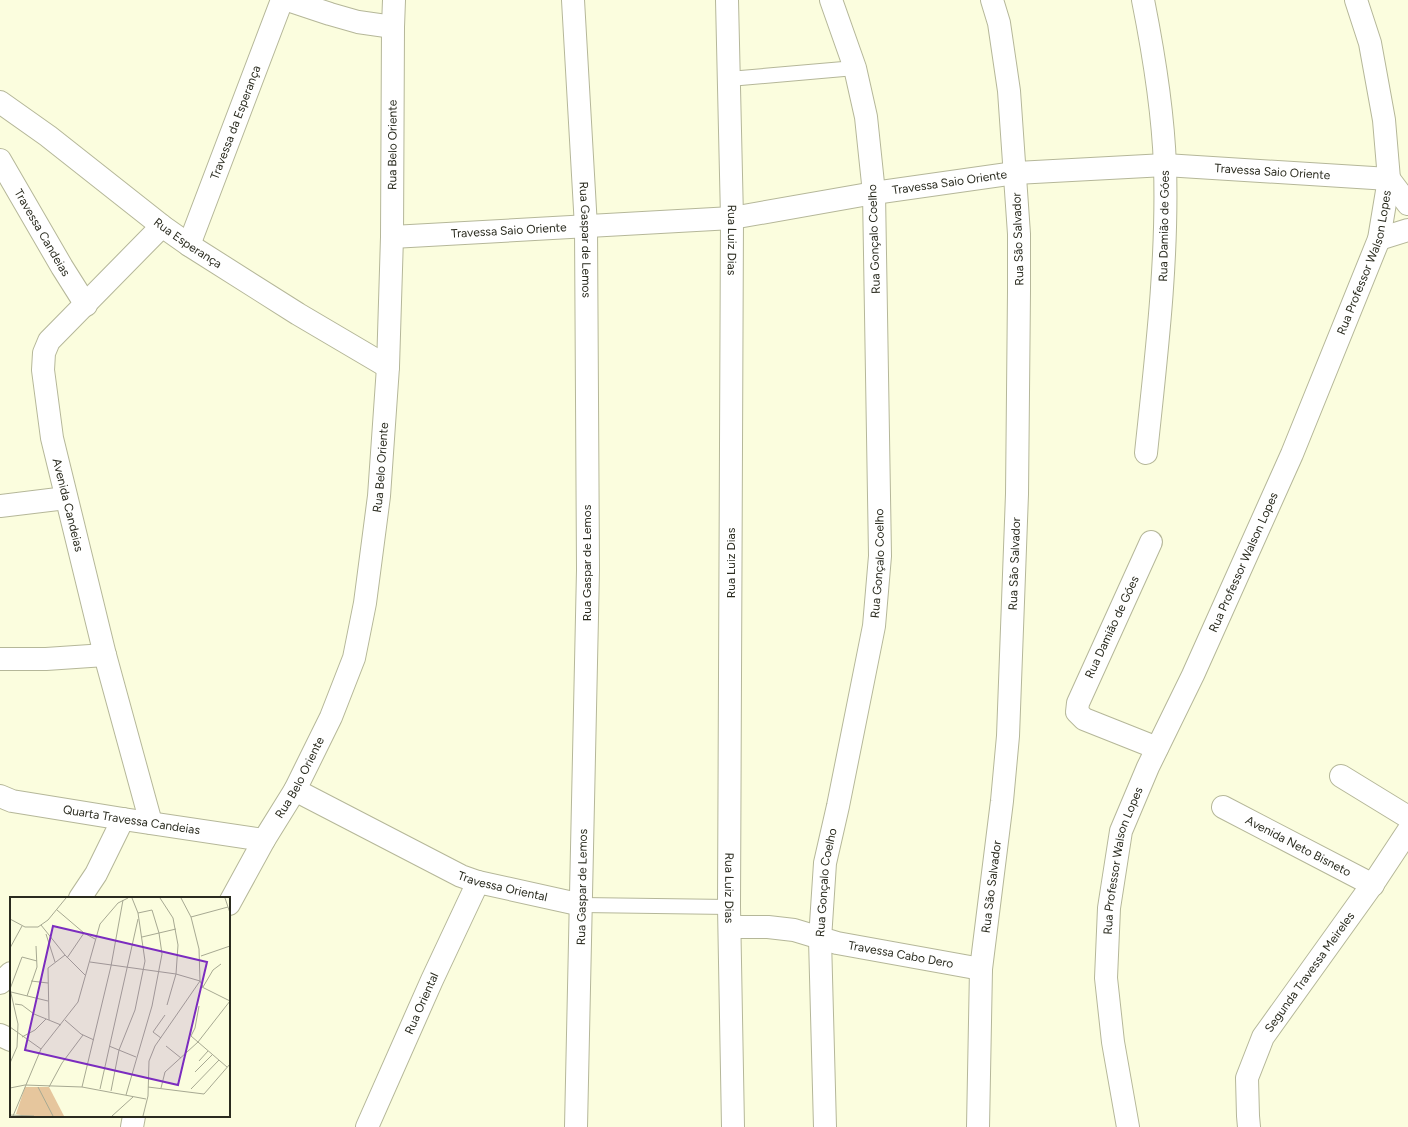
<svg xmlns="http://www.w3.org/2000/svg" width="1408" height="1127" font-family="Figtree,sans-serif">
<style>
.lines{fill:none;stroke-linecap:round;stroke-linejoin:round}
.lane-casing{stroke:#b5b799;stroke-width:16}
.street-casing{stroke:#b5b799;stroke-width:24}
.lane{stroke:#fff;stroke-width:14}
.street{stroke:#fff;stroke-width:22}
.labels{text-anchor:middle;stroke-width:3.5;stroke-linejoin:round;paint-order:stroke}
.street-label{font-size:12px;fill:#2a2b1f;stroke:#fff}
.inset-road{fill:none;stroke:#a7a992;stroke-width:1}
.view{fill:#7b2cbf;fill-opacity:0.15;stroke:#7b2cbf;stroke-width:2}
.inset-edge{fill:none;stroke:#2a2b1f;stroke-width:2}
</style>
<rect width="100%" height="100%" fill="#fbfdde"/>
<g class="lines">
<!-- lane casing -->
<g class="lane-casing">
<g id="lane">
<polyline points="729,79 855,68"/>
<polyline points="582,905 729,907"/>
</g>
</g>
<!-- street casing -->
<g class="street-casing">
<g id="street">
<polyline points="288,0 330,14 358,22 393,27"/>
<path id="s1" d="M 573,0 L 586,227 L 588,570 L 576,1127"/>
<path id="s2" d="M 727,0 L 732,218 L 729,907 L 733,1127"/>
<path d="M 1143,0 C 1154,55 1163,110 1165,166 C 1168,262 1156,358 1146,453"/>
<path id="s3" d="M 0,102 L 48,136 L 162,226 L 189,245 L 298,314 L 388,367"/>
<path id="s4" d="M 0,160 L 62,267 L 86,305"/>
<path id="s5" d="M 392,237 L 732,218 L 874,193 L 1015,173 L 1165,165 L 1389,179 L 1408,204"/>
<polyline points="1379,239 1408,230"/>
<path id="s6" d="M 189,245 L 282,0"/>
<polyline points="0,506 66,498"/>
<polyline points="1151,542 1078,703 1077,712 1084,719 1157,748"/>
<polyline points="0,659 46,659 105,655"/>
<polyline points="1341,776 1408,817"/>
<path id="s7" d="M 295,790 L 461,876 L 478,882 L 582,905"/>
<path id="s8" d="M 0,796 L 12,801 L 123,819 L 264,840"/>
<path id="s9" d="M 1223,807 L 1373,885"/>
<polyline points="151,823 105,655 52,438 43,370 44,353 49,341 162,226"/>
<polyline points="80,898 96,874 123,819"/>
<path id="s10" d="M 229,904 L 264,840 L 295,790 L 331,717 L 354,658 L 365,603 L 379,496 L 388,367 L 392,237 L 393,27 L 394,0"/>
<path id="s11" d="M 730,927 L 768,927 L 794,930 L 837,943 L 981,969"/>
<polyline points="0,983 11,973"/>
<polyline points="0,1035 11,1040"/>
<polyline points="132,1127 134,1116"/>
<path id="s12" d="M 367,1127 L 432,980 L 478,882"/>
<path id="s13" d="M 825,1127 L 820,939 L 825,863 L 838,806 L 874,626 L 880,556 L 874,193 L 866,117 L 855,68 L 831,0"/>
<path id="s14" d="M 978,1127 L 981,969 L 1002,801 L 1008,736 L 1017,494 L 1019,291 L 1019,234 L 1009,91 L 999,23 L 992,0"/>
<path id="s15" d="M 1128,1127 L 1113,1042 L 1106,978 L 1109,908 L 1121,831 L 1148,767 L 1193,675 L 1292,454 L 1379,239 L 1389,179 L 1384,120 L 1370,43 L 1356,0"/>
<path id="s16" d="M 1249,1127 L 1248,1116 L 1247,1078 L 1263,1037 L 1377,878 L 1408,831"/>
</g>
</g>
<!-- lane -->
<use href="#lane" class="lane"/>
<!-- street -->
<use href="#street" class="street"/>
</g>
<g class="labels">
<!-- street labels -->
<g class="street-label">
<text dy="4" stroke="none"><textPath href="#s6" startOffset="131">Travessa da Esperança</textPath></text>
<text dy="4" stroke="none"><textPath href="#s10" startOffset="792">Rua Belo Oriente</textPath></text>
<text dy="4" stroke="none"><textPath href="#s5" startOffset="885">Travessa Saio Oriente</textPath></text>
<text dy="4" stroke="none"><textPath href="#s5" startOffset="561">Travessa Saio Oriente</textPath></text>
<text transform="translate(1164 226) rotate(-89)" y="4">Rua Damião de Góes</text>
<text dy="4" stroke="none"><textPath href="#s5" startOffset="117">Travessa Saio Oriente</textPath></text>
<text dy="4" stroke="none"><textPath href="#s4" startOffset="84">Travessa Candeias</textPath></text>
<text dy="4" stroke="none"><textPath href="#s1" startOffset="240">Rua Gaspar de Lemos</textPath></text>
<text dy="4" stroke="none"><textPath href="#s2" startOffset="240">Rua Luiz Dias</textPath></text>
<text transform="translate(874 239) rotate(-92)" y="4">Rua Gonçalo Coelho</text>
<text transform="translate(1018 239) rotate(-92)" y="4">Rua São Salvador</text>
<text dy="4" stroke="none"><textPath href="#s3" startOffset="235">Rua Esperança</textPath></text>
<text dy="4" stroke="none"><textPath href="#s15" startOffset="918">Rua Professor Walson Lopes</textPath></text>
<text dy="4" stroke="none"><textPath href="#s10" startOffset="469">Rua Belo Oriente</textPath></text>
<text transform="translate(68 505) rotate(76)" y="4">Avenida Candeias</text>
<text dy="4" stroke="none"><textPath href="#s15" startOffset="594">Rua Professor Walson Lopes</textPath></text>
<text transform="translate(587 563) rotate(-90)" y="4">Rua Gaspar de Lemos</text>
<text transform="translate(731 563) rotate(-90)" y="4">Rua Luiz Dias</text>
<text dy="4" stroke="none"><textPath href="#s13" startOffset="569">Rua Gonçalo Coelho</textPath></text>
<text dy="4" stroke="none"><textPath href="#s14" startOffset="565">Rua São Salvador</textPath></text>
<text transform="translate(1112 627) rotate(-65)" y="4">Rua Damião de Góes</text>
<text dy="4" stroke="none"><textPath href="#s10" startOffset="145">Rua Belo Oriente</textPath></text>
<text dy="4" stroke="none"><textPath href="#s8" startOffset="134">Quarta Travessa Candeias</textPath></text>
<text dy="4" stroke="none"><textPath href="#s9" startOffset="85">Avenida Neto Bisneto</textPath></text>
<text dy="4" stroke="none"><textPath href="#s15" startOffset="270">Rua Professor Walson Lopes</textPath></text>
<text dy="4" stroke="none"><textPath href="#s13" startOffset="245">Rua Gonçalo Coelho</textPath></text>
<text dy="4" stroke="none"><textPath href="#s7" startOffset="230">Travessa Oriental</textPath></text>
<text dy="4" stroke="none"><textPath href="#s14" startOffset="241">Rua São Salvador</textPath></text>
<text transform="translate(582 887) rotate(-89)" y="4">Rua Gaspar de Lemos</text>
<text dy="4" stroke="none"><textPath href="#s2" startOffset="888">Rua Luiz Dias</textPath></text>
<text dy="4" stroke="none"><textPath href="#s11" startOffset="174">Travessa Cabo Dero</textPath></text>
<text dy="4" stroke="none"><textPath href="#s16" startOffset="173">Segunda Travessa Meireles</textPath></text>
<text dy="4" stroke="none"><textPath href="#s12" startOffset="135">Rua Oriental</textPath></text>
</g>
</g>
<!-- overview -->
<g transform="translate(10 897)">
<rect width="220" height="220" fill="#fbfdde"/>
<path d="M 15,190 L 39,190 L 54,219 L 16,219 L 6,217 Z" fill="#e6c69d"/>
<path class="inset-road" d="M 150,1 L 163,21 L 168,48 L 166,77 L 157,108M 215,1 L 220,16M 47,13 L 74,36 L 85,42M 181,20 L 218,10M 0,22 L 15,30 L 28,30 L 38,23 L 56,1M 31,28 L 55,58 L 76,79M 36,37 L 45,65M 132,40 L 166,32M 0,51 L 12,29M 191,59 L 220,49M 57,61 L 74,36M 80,65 L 166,77 L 190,84 L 193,90M 21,84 L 38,86M 192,90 L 220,104M 193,90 L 203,73 L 211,67M 1,95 L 38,104M 17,99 L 27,70 L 26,49M 5,107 L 12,108 L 24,117 L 51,128M 189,109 L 185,131 L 181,139 L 217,170M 39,123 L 38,71 L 55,58M 55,123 L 71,137 L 84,143M 0,130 L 31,152M 12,140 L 25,133 L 36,122M 151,141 L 143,135 L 155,118M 99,149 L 126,160M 156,149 L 171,161M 189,164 L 198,154M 0,166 L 7,150 L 8,127 L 0,92 L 12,60 L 27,64M 185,175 L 202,158M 28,190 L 43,219M 39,190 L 52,166 L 73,138M 72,190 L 101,69 L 113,3M 138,190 L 194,197 L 220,167M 0,191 L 15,188 L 72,190 L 136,202M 151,191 L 155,175 L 188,145 L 220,104M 90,192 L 128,22M 181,192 L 209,163M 101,194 L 109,153 L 125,113 L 135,64 L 128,16 L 122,1M 116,198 L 142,109 L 152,57 L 149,36 L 142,13 L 128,16M 0,218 L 24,219M 3,219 L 31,152 L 68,105 L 90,27 L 108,6 L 118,1M 102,219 L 123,200M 133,219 L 138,199 L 139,164 L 145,149 L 190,84 L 189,52 L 181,20 L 171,1"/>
<path class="view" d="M 43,29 L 197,65 L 168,188 L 15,153 Z"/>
<rect width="220" height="220" class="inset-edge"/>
</g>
</svg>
